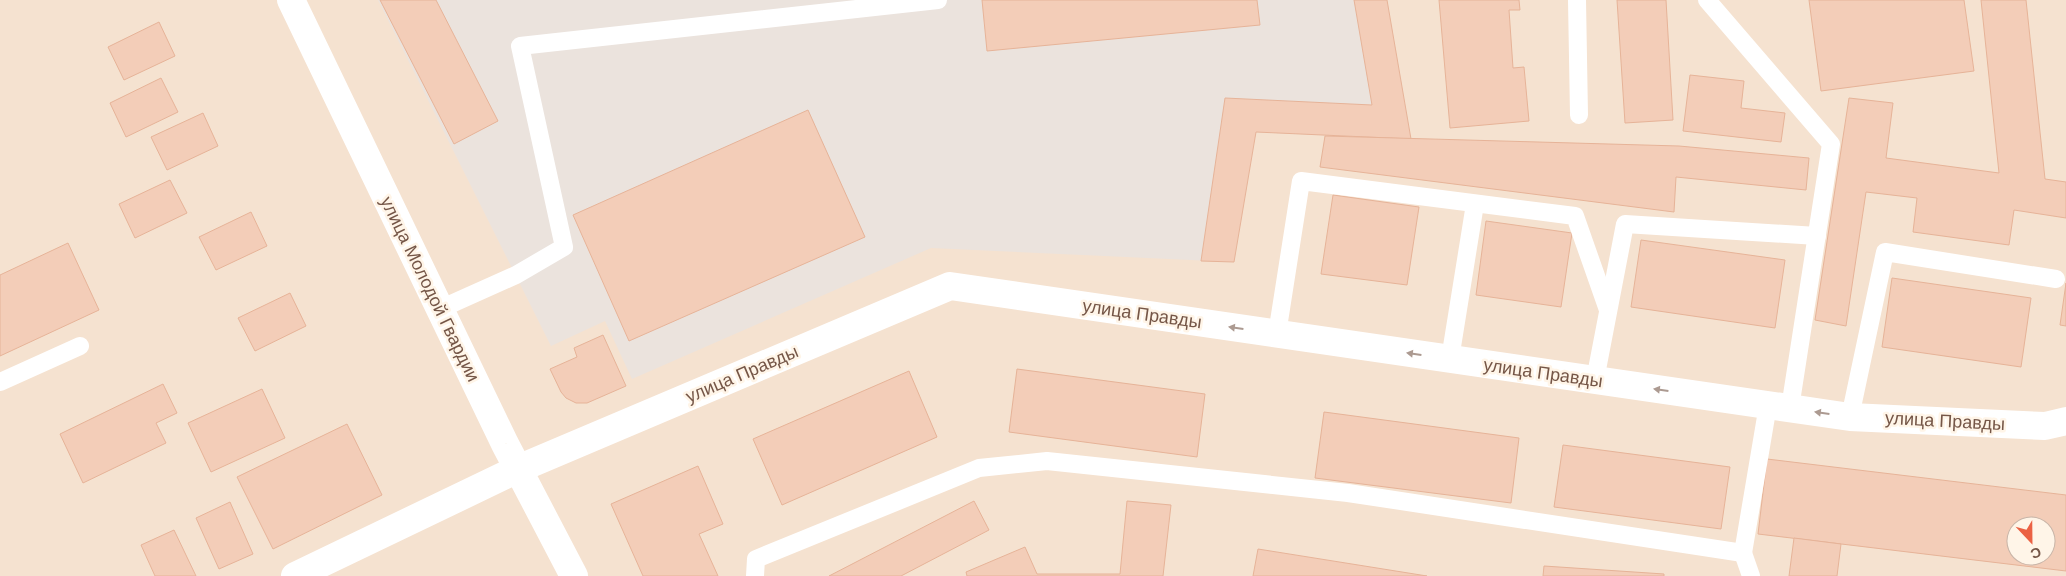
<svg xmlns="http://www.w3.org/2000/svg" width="2066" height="576" font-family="Arial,sans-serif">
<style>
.residential{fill:#f5e2d0;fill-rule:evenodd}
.industrial{fill:#ebe3dd}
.building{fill:#f3cdb8;stroke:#e6b398;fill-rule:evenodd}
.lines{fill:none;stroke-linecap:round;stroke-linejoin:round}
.lane{stroke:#fff;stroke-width:18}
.street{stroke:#fff;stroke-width:28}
.secondary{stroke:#fff;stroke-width:28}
.oneway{fill:#ac9a91}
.labels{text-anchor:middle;stroke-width:5;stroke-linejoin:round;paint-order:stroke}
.street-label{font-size:18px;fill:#755647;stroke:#fff5e8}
</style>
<rect width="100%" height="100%" fill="#fdf1e1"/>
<!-- residential -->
<path class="residential" d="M 0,0 L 2066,0 L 2066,576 L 0,576 ZM 2016,526 L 2046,526 L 2046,556 L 2016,556 Z"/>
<!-- industrial -->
<polygon class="industrial" points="378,0 1387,0 1411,139 1256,132 1234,262 931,248 632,379 605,321 551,346"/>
<!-- building -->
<g class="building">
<polygon points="380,0 436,0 498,121 454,144"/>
<polygon points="982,0 1257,0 1260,25 987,51"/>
<polygon points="1354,0 1387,0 1411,139 1256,132 1234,262 1201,261 1225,98 1372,105"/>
<polygon points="1439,0 1519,0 1520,10 1509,10 1513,68 1524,67 1529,121 1450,128"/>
<polygon points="1617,0 1666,0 1673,120 1625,123"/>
<polygon points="1809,0 1964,0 1974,71 1821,91"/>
<polygon points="1981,0 2026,0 2045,179 2066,182 2066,218 2014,210 2009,245 1913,232 1917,198 1866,192 1846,326 1815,320 1849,98 1893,103 1886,158 1999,173"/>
<polygon points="159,22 175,56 124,80 108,47"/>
<polygon points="1690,75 1744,81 1741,108 1785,113 1781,142 1683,131"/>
<polygon points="161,78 178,112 126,137 110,103"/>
<polygon points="808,110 865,237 629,341 573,215"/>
<polygon points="203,113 218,146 167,170 151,137"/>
<polygon points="1325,136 1679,146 1809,158 1806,190 1676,177 1674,212 1320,167"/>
<polygon points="170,180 187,213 135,238 119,204"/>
<polygon points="1333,195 1419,207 1407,285 1321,274"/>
<polygon points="251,212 267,246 216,270 199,237"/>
<polygon points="1486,221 1572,233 1561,307 1476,295"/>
<polygon points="1641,240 1785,260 1775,328 1631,307"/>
<polygon points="68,243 99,310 0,356 0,275"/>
<polygon points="1892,278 2031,298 2021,367 1882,347"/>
<polygon points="2066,283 2066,326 2060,325"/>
<polygon points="290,293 306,326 255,351 238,318"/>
<polygon points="603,335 626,386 587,403 576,403 566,398 561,392 550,369 577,357 574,348"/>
<polygon points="1017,369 1205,394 1197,457 1009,432"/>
<polygon points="909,371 937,437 782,505 753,439"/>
<polygon points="163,384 177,413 156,423 166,443 83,483 60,434"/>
<polygon points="262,389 285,438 211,472 188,423"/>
<polygon points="1324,412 1519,438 1511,503 1315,478"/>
<polygon points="347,424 382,495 273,549 237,477"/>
<polygon points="1563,445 1730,467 1721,529 1554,507"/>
<path d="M 1767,459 L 2066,495 L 2066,571 L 1758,534 ZM 2016,526 L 2046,526 L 2046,556 L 2016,556 Z"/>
<polygon points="698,466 723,524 699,534 718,576 643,576 611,504"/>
<polygon points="974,501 989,530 901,576 829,576"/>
<polygon points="1127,501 1171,505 1163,576 967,576 966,572 1025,547 1037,574 1120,574"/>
<polygon points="230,502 253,554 219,569 196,518"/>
<polygon points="174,530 196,576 155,576 141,545"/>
<polygon points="1794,538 1841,544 1837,576 1789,576"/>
<polygon points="1258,549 1427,576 1253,576"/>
<polygon points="1544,566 1664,574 1664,576 1543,576"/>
</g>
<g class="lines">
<!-- lane -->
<g class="lane">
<polyline points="1577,0 1579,115"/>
<polyline points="1707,0 1831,144 1790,408"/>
<polyline points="440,309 516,275 564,247 520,46 938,0"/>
<polyline points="1277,334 1301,181 1575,216 1608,310"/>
<polyline points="1450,359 1475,204"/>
<polyline points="1595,380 1625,224 1817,236"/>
<polyline points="0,382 80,346"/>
<polyline points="1850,417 1885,252 2056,279"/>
<polyline points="1743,553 1751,576"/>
<polyline points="755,576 756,559 979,468 1047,461 1348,493 1743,553 1768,405"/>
</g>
<!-- street -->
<polyline class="street" points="291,0 505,444 574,576"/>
<!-- secondary -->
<polyline class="secondary" points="295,576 518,469 950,286 1850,417 2045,426 2066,421"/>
</g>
<!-- one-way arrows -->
<defs><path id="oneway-solid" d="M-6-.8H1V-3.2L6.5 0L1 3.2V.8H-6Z" transform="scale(1.25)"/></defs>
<g class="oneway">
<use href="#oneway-solid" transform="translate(1236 328) rotate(-172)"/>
<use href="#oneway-solid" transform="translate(1414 354) rotate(-172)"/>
<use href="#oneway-solid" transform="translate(1661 390) rotate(-172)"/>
<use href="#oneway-solid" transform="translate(1822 413) rotate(-172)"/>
</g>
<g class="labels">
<!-- street labels -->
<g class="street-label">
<text transform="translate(430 289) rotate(64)" y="6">улица Молодой Гвардии</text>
<text transform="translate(1142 314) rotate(8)" y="6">улица Правды</text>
<text transform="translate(1543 373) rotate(8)" y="6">улица Правды</text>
<text transform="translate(742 374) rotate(-23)" y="6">улица Правды</text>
<text transform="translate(1945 421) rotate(3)" y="6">улица Правды</text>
</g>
</g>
<!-- north arrow -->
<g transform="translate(2031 541) rotate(158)"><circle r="24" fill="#fff5e8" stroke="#c8b5a8"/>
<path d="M0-4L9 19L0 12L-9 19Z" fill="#eb6143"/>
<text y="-8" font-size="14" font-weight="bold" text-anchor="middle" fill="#755647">С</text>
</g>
</svg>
